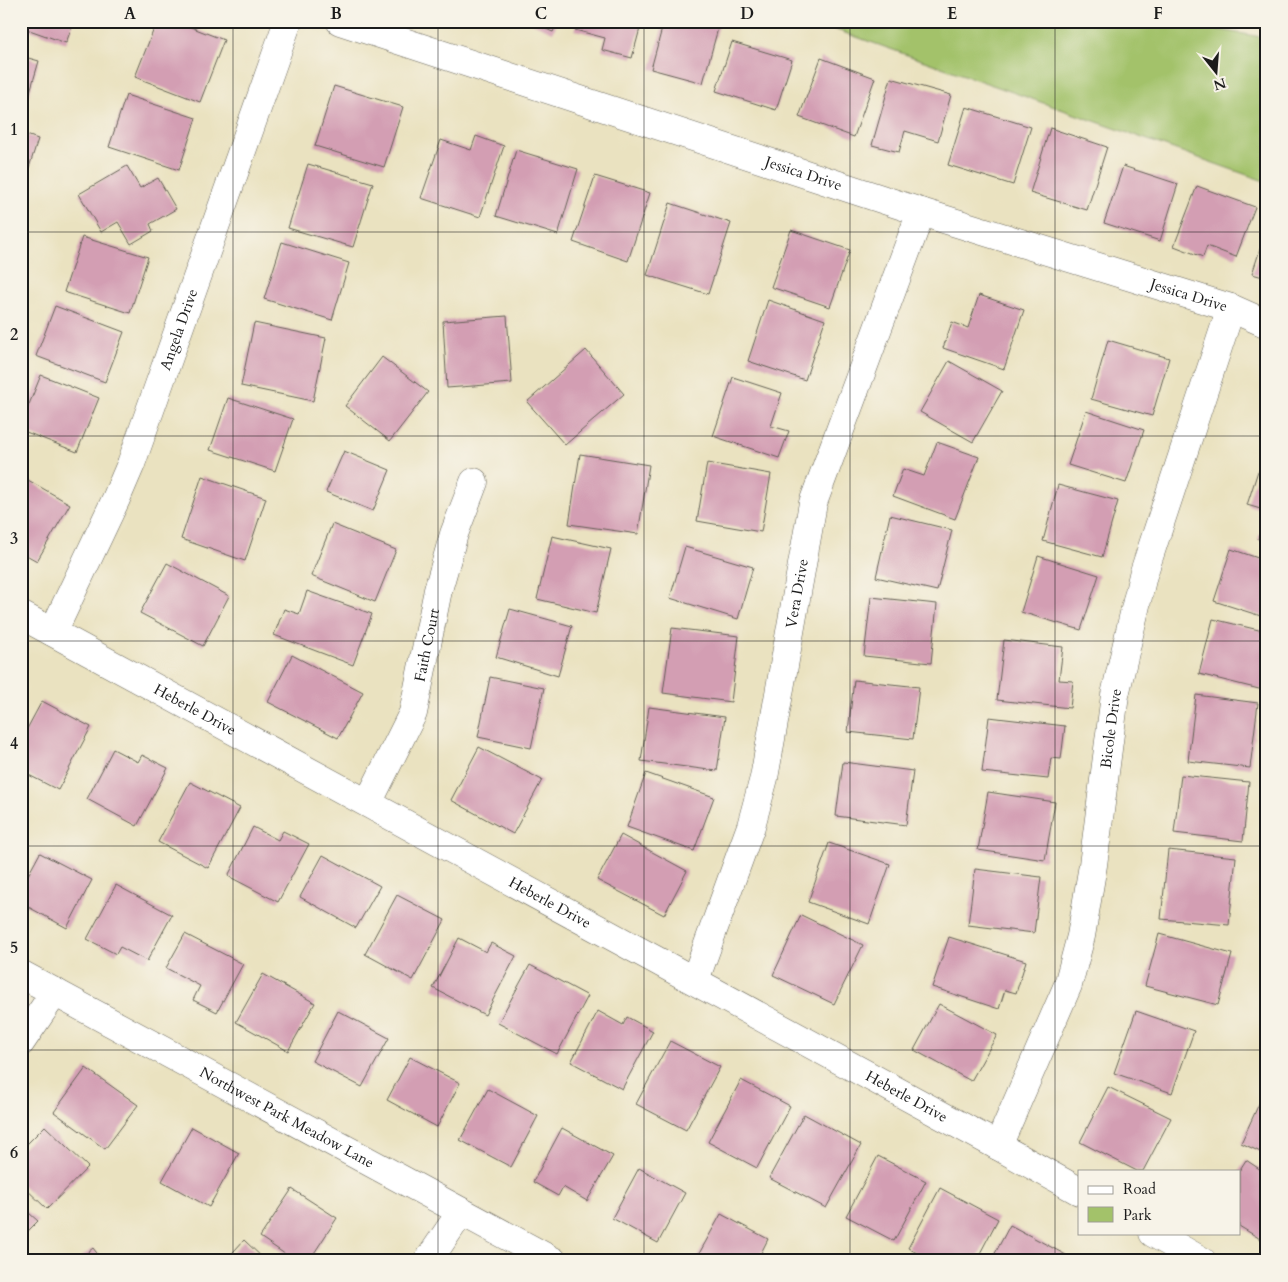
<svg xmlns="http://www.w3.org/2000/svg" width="1288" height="1282" font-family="Cardo,serif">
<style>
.green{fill:#a3c26a;stroke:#606f43}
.building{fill:#d39eb3}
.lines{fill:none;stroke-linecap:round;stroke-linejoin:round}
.street-casing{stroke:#646155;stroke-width:29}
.street{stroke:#fff;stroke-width:28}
.grid{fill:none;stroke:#1c1c1c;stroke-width:1;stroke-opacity:0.55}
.labels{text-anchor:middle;stroke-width:4;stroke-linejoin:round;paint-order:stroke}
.street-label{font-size:15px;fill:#1c1c1c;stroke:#f7f3e8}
.neatline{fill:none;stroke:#1c1c1c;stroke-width:2}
.grid-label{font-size:16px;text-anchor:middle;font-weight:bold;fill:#1c1c1c}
</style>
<rect width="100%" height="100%" fill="#f7f3e8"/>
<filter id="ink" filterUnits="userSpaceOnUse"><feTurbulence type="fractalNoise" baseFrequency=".02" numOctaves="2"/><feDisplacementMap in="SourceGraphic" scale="10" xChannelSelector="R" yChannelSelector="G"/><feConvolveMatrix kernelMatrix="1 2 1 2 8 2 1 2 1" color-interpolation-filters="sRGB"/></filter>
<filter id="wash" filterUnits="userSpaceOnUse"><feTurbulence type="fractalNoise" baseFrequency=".0096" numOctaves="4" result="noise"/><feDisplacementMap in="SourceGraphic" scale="20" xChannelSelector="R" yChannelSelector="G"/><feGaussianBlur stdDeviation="1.12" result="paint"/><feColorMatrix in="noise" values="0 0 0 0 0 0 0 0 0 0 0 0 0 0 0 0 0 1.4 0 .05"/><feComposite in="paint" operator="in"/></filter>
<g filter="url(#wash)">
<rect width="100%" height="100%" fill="#eae2c0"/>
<!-- green -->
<polygon class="green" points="811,21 1168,21 1267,38 1267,182"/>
<g id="blocks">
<!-- building -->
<g class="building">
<polygon points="21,21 74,21 66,43 21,27"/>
<polygon points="157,21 175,21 224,40 200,102 135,77"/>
<polygon points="527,21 558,21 553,32"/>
<polygon points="577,21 642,21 632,58 602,50 605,38 575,30"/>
<polygon points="664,21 720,21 703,83 651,69"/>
<polygon points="732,42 792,60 776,110 716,91"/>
<polygon points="21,56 39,61 22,119 21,119"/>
<polygon points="821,58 875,78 854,137 799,117"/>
<polygon points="891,78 951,95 938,141 905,131 899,152 872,145"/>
<polygon points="334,86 403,107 384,167 315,146"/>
<polygon points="126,95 196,118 179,170 109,147"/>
<polygon points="966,107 1031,127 1013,185 948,165"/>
<polygon points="1050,128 1107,147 1087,210 1030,193"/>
<polygon points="21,133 38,139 22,190 21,190"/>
<polygon points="476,136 504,146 480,217 421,198 441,140 471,150"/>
<polygon points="516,150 578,169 558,235 496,216"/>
<polygon points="308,164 373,183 353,247 288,228"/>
<polygon points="127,166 140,188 158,178 176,209 150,224 153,231 131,244 118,222 101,232 79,194"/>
<polygon points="1123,166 1178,184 1160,241 1104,223"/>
<polygon points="595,176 650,193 628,261 573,242"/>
<polygon points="1197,186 1255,207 1236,257 1207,246 1203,257 1174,246"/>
<polygon points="670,203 731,223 708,294 647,275"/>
<polygon points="1267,228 1267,278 1252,274"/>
<polygon points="791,230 850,250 830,307 771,287"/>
<polygon points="82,237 148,257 130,313 64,292"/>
<polygon points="282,242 349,263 332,320 264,299"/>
<polygon points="979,295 1024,310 1004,369 943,348 952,322 968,328"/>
<polygon points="768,300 825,320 805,380 748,361"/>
<polygon points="55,306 124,332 105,382 36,356"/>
<polygon points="507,316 512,383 447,388 443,321"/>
<polygon points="254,323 326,338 313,401 241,386"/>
<polygon points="1108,340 1169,358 1152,416 1091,399"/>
<polygon points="586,350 624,394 565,445 527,402"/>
<polygon points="382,357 428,392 390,441 345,406"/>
<polygon points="949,361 1002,391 973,442 920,412"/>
<polygon points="41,375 99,398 77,452 21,430 21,424"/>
<polygon points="733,377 782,393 771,426 789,431 779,458 713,436"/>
<polygon points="228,398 293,419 275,471 210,450"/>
<polygon points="1086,411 1144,430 1126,483 1068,465"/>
<polygon points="937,442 979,457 955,519 893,496 903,469 924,476"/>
<polygon points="344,451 390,470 373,511 326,492"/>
<polygon points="580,454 649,465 638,534 569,524"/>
<polygon points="707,463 771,474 761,532 697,521"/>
<polygon points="1258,471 1267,474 1267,511 1247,505"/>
<polygon points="21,476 70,504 37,561 21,552"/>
<polygon points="202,476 266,498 245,561 181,539"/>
<polygon points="1058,485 1118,501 1102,557 1043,541"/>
<polygon points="1267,514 1267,542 1258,539"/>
<polygon points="890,515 952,530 937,591 876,577"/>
<polygon points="332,524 396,550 375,602 311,576"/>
<polygon points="552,536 611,549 596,613 537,599"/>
<polygon points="685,547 753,567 738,619 670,598"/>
<polygon points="1231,549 1267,561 1267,618 1214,601"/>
<polygon points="1038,556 1099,575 1081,630 1021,612"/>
<polygon points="167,563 229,596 203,646 140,613"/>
<polygon points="307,591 372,614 353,665 274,635 284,609 299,614"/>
<polygon points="871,597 937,604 931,663 864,656"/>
<polygon points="510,609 572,626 558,676 496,657"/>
<polygon points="1213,619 1267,632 1267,673 1263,690 1199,674"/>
<polygon points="672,628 739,636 731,702 663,693"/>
<polygon points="1004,640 1063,647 1059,680 1073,681 1070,708 997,700"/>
<polygon points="292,655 363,692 338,738 268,702"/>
<polygon points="490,677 544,688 531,748 478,737"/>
<polygon points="854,680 919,687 913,739 848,732"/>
<polygon points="1196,695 1258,703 1250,768 1188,761"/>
<polygon points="42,701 91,727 58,790 21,771 21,740"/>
<polygon points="649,707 725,717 717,771 641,761"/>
<polygon points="989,717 1065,726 1061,759 1051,758 1048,779 982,772"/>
<polygon points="479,747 542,780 513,834 451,800"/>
<polygon points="113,749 138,762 142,755 168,768 137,826 87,799"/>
<polygon points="843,762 913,771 906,825 836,816"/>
<polygon points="646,773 714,797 694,851 627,827"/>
<polygon points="1181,775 1249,782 1243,841 1174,833"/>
<polygon points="190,782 240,808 208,868 158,842"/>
<polygon points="988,792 1055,802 1045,860 978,850"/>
<polygon points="253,827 278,840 283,831 309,844 278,902 228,876"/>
<polygon points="621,835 687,871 664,915 597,880"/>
<polygon points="829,843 890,864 869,924 808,902"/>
<polygon points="1168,850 1236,857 1229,925 1161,919"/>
<polygon points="40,853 92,880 67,928 21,903 21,888"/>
<polygon points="323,855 380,886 356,928 300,897"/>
<polygon points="975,869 1041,877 1034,933 968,925"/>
<polygon points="116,885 172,915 147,961 120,947 116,954 87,939"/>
<polygon points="397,895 445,920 413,980 365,954"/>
<polygon points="801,915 863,945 834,1004 773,975"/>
<polygon points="185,934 243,964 217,1012 193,1000 200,986 166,968"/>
<polygon points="1159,934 1232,954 1218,1005 1145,986"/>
<polygon points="949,937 1026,961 1016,993 1005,990 999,1009 932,987"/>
<polygon points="459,938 486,952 491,943 516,956 485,1015 433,988"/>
<polygon points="530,965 588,996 557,1054 498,1023"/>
<polygon points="263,974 315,1003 288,1051 236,1022"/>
<polygon points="939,1004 997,1035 971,1081 914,1050"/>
<polygon points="338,1011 389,1038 362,1087 312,1061"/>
<polygon points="598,1011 623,1025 627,1017 653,1031 622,1089 571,1062"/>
<polygon points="1136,1011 1194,1031 1172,1093 1114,1073"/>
<polygon points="670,1041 720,1067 686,1130 636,1104"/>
<polygon points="410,1057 460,1083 437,1127 387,1100"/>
<polygon points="86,1068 138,1105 105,1149 54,1112"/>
<polygon points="741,1080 790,1106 757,1168 708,1142"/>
<polygon points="1108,1087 1171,1118 1143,1171 1137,1171 1080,1142"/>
<polygon points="488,1089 538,1116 511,1167 460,1140"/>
<polygon points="1264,1093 1267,1095 1267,1155 1241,1143"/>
<polygon points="804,1114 861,1145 826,1208 769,1178"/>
<polygon points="45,1126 88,1167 47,1209 21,1184 21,1150"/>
<polygon points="192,1127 239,1153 209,1207 162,1181"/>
<polygon points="562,1128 613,1156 587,1201 563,1187 558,1196 533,1182"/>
<polygon points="878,1156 926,1181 894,1241 846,1216"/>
<polygon points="1246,1160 1267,1174 1267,1243 1239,1226 1239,1171"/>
<polygon points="639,1168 685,1193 658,1243 612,1218"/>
<polygon points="940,1188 998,1219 976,1261 931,1261 908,1248"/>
<polygon points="292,1189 337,1218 309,1261 295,1261 260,1237"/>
<polygon points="21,1206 38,1221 21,1238"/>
<polygon points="721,1214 768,1239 757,1261 695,1261"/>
<polygon points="1010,1225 1066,1255 1063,1261 991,1261"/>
<polygon points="244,1240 266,1261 225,1261"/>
<polygon points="93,1248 103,1261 77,1261"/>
</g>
</g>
</g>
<g filter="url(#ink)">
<use href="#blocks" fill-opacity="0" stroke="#646155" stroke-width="1"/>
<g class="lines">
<!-- street casing -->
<g class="street-casing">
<g id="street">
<path id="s1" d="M 340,21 L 921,212 L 1231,308 L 1267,324"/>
<path id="s2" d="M 21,615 L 998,1146 L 1079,1191"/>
<path id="s3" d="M 53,632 L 116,499 L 131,464 L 288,21"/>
<path id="s4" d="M 368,803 L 413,713 L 438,590 L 454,534 L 474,482"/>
<path id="s5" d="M 21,974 L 553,1261"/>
<path id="s6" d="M 695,980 L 751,826 L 764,778 L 813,503 L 921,212"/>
<polyline points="21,1042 55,992"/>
<path id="s7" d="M 998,1146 L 1068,985 L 1081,936 L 1093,865 L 1115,695 L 1143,575 L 1231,308"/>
<polyline points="1153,1233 1202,1261"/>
<polyline points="428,1261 461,1212"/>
</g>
</g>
<!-- street -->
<use href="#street" class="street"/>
</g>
</g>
<!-- grid -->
<path class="grid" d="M 233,21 L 233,1261M 438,21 L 438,1261M 644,21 L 644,1261M 850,21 L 850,1261M 1055,21 L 1055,1261M 21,232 L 1267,232M 21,436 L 1267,436M 21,641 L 1267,641M 21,846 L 1267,846M 21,1050 L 1267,1050"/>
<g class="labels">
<!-- street labels -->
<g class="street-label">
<text dy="5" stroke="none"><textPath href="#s1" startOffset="488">Jessica Drive</textPath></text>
<text dy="5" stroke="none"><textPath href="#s1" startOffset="892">Jessica Drive</textPath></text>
<text dy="5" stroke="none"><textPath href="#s3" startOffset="328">Angela Drive</textPath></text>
<text dy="5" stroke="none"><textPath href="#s6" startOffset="401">Vera Drive</textPath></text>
<text dy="5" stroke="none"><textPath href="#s4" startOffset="170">Faith Court</textPath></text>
<text dy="5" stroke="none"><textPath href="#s2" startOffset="198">Heberle Drive</textPath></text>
<text dy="5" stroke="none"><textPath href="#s7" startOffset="436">Bicole Drive</textPath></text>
<text dy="5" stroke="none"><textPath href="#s2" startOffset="602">Heberle Drive</textPath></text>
<text dy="5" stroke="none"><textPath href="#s2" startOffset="1008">Heberle Drive</textPath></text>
<text dy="5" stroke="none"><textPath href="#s5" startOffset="302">Northwest Park Meadow Lane</textPath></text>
</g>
</g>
<!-- margin -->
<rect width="1288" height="1282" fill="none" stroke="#f7f3e8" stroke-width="55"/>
<!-- legend -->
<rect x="1078" y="1170" width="162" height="65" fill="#f7f3e8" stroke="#9f9d96"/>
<rect x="1088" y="1186" width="25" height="8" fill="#ffffff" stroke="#9f9d96"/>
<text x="1123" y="1194" font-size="15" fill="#1c1c1c">Road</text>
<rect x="1088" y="1207" width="25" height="15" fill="#a3c26a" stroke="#9f9d96"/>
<text x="1123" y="1220" font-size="15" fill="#1c1c1c">Park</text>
<!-- north arrow -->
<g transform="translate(1216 72) rotate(163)" stroke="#f7f3e8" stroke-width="4" paint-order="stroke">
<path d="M0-4L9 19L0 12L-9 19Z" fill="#1c1c1c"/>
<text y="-8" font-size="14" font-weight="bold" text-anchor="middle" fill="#1c1c1c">N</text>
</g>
<rect x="28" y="28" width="1232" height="1226" class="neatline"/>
<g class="grid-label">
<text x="130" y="19">A</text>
<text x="336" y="19">B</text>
<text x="541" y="19">C</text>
<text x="747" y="19">D</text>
<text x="952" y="19">E</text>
<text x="1158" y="19">F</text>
<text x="14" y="135">1</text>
<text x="14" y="340">2</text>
<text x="14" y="544">3</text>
<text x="14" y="749">4</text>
<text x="14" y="953">5</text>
<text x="14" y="1158">6</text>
</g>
</svg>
